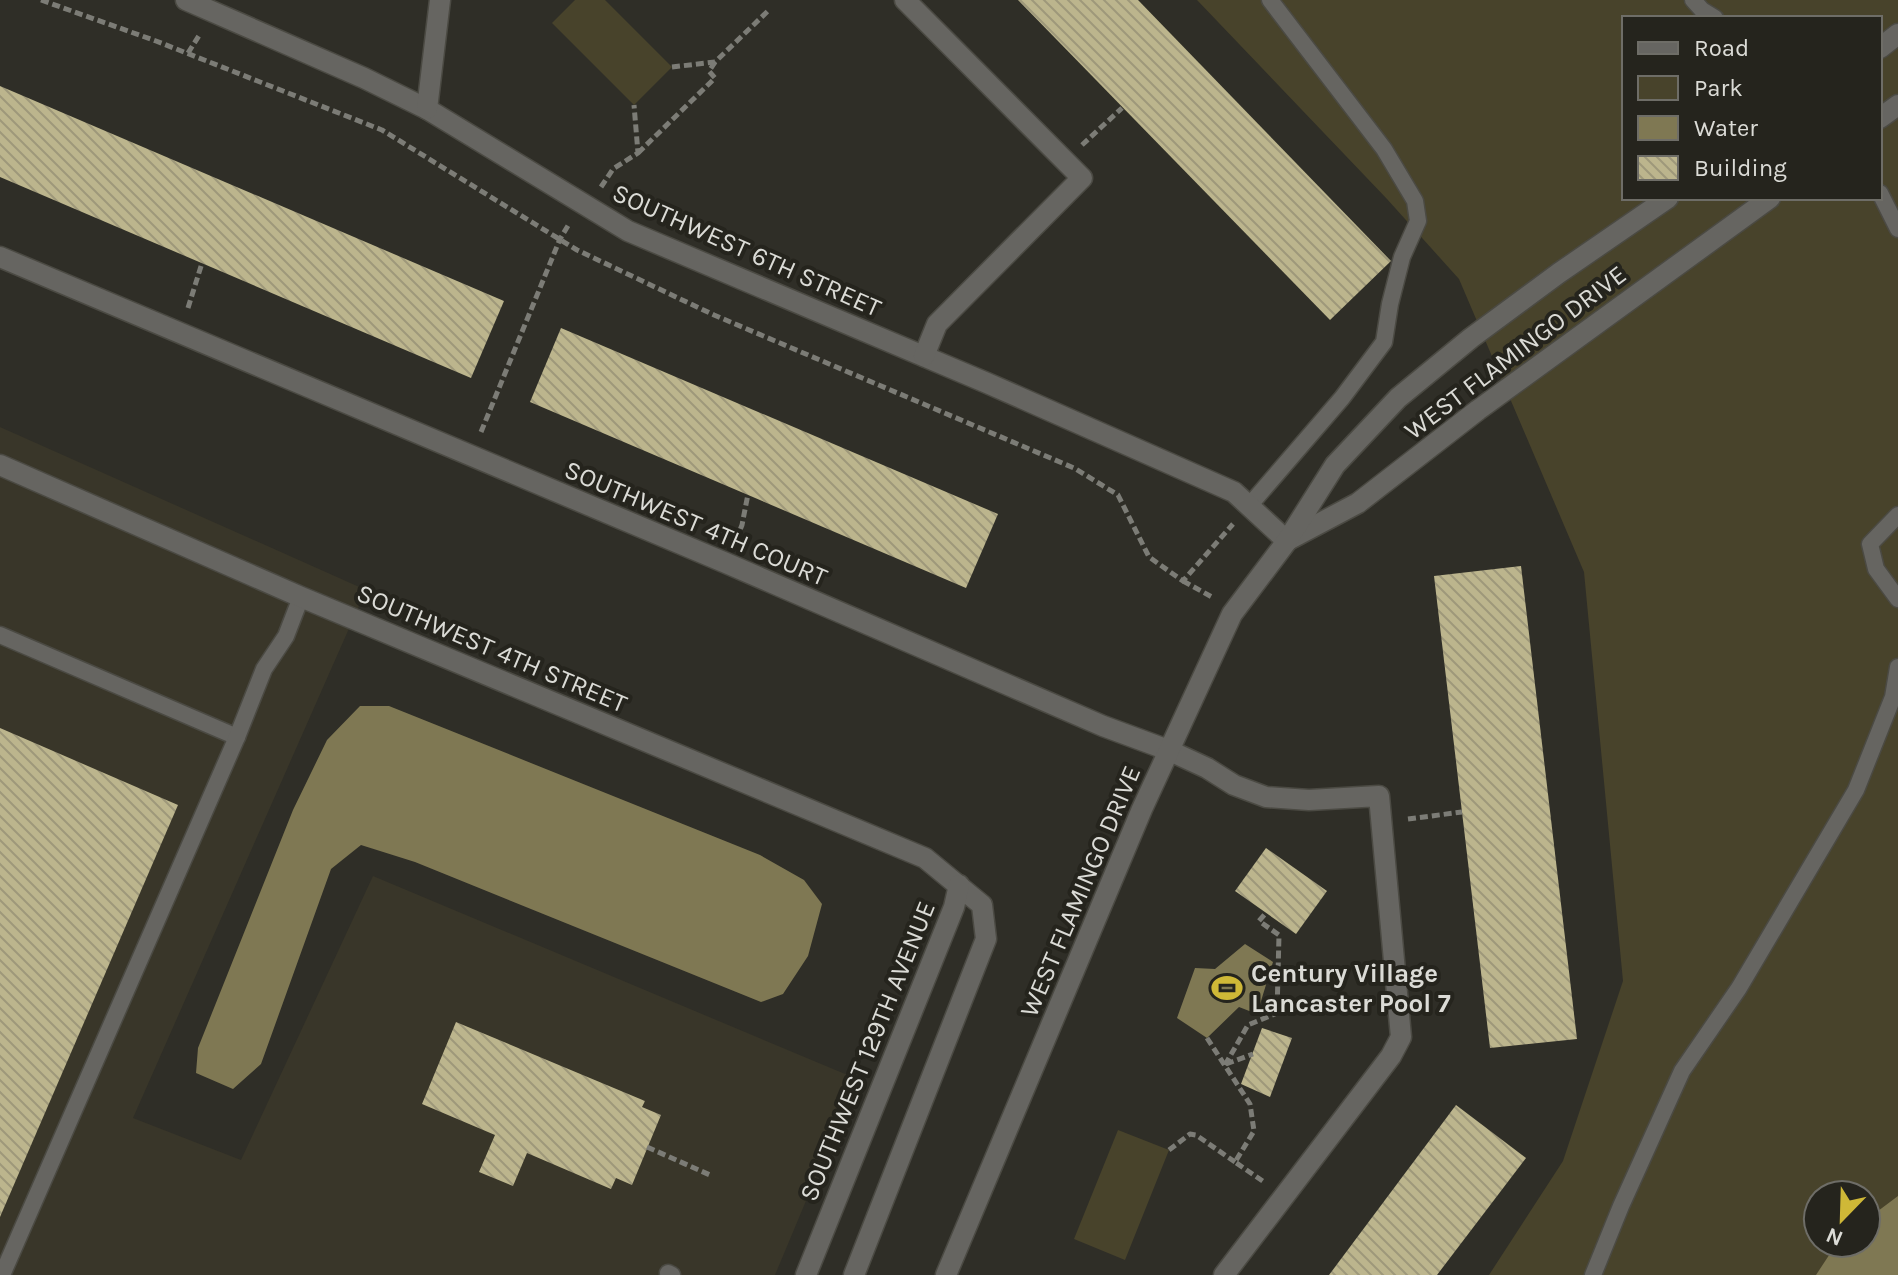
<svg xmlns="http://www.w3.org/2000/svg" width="1898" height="1275" font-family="Karla,sans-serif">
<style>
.built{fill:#393629}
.green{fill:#48432b;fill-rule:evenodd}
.water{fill:#7f7853}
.building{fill:url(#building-back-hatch)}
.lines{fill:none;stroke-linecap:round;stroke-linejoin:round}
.service-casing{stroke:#4b4a43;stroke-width:19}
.minor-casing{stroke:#4b4a43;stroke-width:23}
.path{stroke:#7c7c76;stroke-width:5;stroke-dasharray:8 4;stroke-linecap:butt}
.service{stroke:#666561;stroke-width:16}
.minor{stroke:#666561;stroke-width:20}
.labels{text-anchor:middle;stroke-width:8;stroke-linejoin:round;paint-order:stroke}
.street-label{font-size:26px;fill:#dbdbd6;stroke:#25241d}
.poi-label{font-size:26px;font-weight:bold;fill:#dbdbd6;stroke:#25241d;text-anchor:start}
</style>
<defs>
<pattern id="building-back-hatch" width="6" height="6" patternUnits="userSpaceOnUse" patternTransform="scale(2)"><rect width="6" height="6" fill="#bcb58d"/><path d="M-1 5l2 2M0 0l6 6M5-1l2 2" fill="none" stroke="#9e987a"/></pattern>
</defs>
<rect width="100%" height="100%" fill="#2f2e27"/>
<!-- built -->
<polygon class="built" points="0,427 366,590 133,1118 241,1160 373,876 857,1079 775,1275 0,1275"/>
<!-- green -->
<g class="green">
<polygon points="575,0 605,0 672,67 634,105 552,23"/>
<path d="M 1197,0 L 1898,0 L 1898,1275 L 1489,1275 L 1563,1161 L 1623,981 L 1584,572 L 1459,279 L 1387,199 ZM 1624,18 L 1880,18 L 1880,198 L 1624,198 ZM 1818,1195 L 1866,1195 L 1866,1243 L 1818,1243 Z"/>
<polygon points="1118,1130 1169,1150 1125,1260 1074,1239"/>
</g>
<!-- water -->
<g class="water">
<polygon points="360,706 389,706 760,855 804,880 822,904 808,956 783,994 761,1002 415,862 361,845 331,869 261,1064 233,1089 196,1073 198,1048 293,810 327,740"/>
<polygon points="1245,944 1273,962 1257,1014 1239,1007 1207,1038 1177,1018 1195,968 1215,969"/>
<polygon points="1898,1196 1898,1275 1816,1275 1837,1243 1866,1243 1866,1220"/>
</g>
<!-- building -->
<g class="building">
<polygon points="1018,0 1138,0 1391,261 1330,320"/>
<polygon points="0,86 504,301 471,378 0,177"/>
<polygon points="561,328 998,514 966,588 530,402"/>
<polygon points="1521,566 1577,1039 1490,1048 1434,576"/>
<polygon points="0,728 178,805 0,1217"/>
<polygon points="1266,848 1327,891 1296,934 1235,891"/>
<polygon points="456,1022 645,1101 642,1107 661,1115 632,1185 616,1178 611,1189 527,1153 513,1186 479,1172 495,1135 422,1104"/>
<polygon points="1262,1028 1292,1038 1270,1097 1241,1084"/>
<polygon points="1456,1105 1526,1158 1437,1275 1329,1275"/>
</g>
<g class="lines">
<!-- service casing -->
<g class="service-casing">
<g id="service">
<polyline points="1693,0 1702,10 1715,18"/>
<polyline points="1880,193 1898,229"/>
<polyline points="1249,506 1342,398 1384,342 1390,304 1402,257 1418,221 1415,201 1384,149 1270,0"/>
<polyline points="1898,515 1870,544 1876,569 1898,599"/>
<polyline points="0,635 237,737"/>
<polyline points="668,1273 672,1275"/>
<polyline points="2,1275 237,737 264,669 286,636 301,597"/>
<polyline points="1593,1275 1621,1206 1682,1071 1739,988 1856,790 1893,697 1898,667"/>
</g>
</g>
<!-- minor casing -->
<g class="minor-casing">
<g id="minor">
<polyline points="186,0 364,78 427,109 628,231 987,383 1234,492 1287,541"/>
<polyline points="905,0 1082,178 937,324 924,356"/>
<polyline points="1880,48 1898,34"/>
<polyline points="427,109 440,0"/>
<polyline points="1880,118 1898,105"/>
<polyline points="0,257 726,563 1103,726 1168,750 1207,768 1234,785 1266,797 1309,800 1379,796 1401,1037 1391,1056 1224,1275"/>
<polyline points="0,465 301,597 925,858 982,905 986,939 854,1275"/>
<polyline points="1290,539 1358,503 1478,410 1770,198"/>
<polyline points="806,1275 954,907 959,885"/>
<polyline points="946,1275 1142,809 1232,614 1287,541 1335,465 1398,398 1471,338 1559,273 1668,198"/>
</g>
</g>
<!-- path -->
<g class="path">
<polyline points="41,0 156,41 382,130 577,250 714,315 1074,468 1118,495 1149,557 1183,581 1233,524"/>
<polyline points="188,53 200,34"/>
<polyline points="672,67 715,62 769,10"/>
<polyline points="1082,145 1122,108"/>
<polyline points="638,153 715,78 709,71 715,62"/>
<polyline points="601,187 613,169 638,153 634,105"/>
<polyline points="188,308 202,263"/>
<polyline points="481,432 560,239 569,224"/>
<polyline points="736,540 742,525 748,494"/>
<polyline points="1183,581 1212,597"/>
<polyline points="1408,819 1462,812"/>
<polyline points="1207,1038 1250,1104 1254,1131 1235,1162 1264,1182"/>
<polyline points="1226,1064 1253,1054"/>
<polyline points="1225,1065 1248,1025 1277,1013 1279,935 1259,921 1266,913"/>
<polyline points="647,1147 710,1175"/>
<polyline points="1169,1150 1190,1134 1196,1135 1235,1162"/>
</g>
<!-- service -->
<use href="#service" class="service"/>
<!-- minor -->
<use href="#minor" class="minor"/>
</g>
<!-- icons -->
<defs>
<g id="stadium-bare" transform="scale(2.4)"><path d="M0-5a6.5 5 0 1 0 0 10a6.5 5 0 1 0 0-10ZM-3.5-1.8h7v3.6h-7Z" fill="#cfb837" stroke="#25241d" stroke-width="2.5" paint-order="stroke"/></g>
</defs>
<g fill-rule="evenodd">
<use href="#stadium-bare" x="1227" y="988"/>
</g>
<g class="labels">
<!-- street labels -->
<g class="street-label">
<text transform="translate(747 250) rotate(24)" y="9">SOUTHWEST 6TH STREET</text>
<text transform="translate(1515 352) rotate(-37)" y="9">WEST FLAMINGO DRIVE</text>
<text transform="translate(696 523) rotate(23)" y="9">SOUTHWEST 4TH COURT</text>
<text transform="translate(492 648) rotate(23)" y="9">SOUTHWEST 4TH STREET</text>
<text transform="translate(1080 891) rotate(-67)" y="9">WEST FLAMINGO DRIVE</text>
<text transform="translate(867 1051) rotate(-68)" y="9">SOUTHWEST 129TH AVENUE</text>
</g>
<!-- poi labels -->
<g class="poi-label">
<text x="1251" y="982">Century Village<tspan x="1251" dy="30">Lancaster Pool 7</tspan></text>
</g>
</g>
<!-- legend -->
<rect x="1622" y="16" width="260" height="184" fill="#25241d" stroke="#6e6d67" stroke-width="2"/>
<rect x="1638" y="42" width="40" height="12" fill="#666561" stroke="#6e6d67" stroke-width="2"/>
<text x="1694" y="56" font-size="24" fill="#dbdbd6">Road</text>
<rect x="1638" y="76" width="40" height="24" fill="#48432b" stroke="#6e6d67" stroke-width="2"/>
<text x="1694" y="96" font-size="24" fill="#dbdbd6">Park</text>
<rect x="1638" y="116" width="40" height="24" fill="#7f7853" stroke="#6e6d67" stroke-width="2"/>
<text x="1694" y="136" font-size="24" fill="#dbdbd6">Water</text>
<rect x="1638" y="156" width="40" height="24" fill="url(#building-back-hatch)" stroke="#6e6d67" stroke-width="2"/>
<text x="1694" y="176" font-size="24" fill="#dbdbd6">Building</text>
<!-- north arrow -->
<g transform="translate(1842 1219) rotate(203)"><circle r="38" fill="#25241d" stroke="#6e6d67" stroke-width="2"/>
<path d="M0-6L14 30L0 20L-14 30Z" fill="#cfb837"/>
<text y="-12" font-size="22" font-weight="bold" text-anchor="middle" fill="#dbdbd6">N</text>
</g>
</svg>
